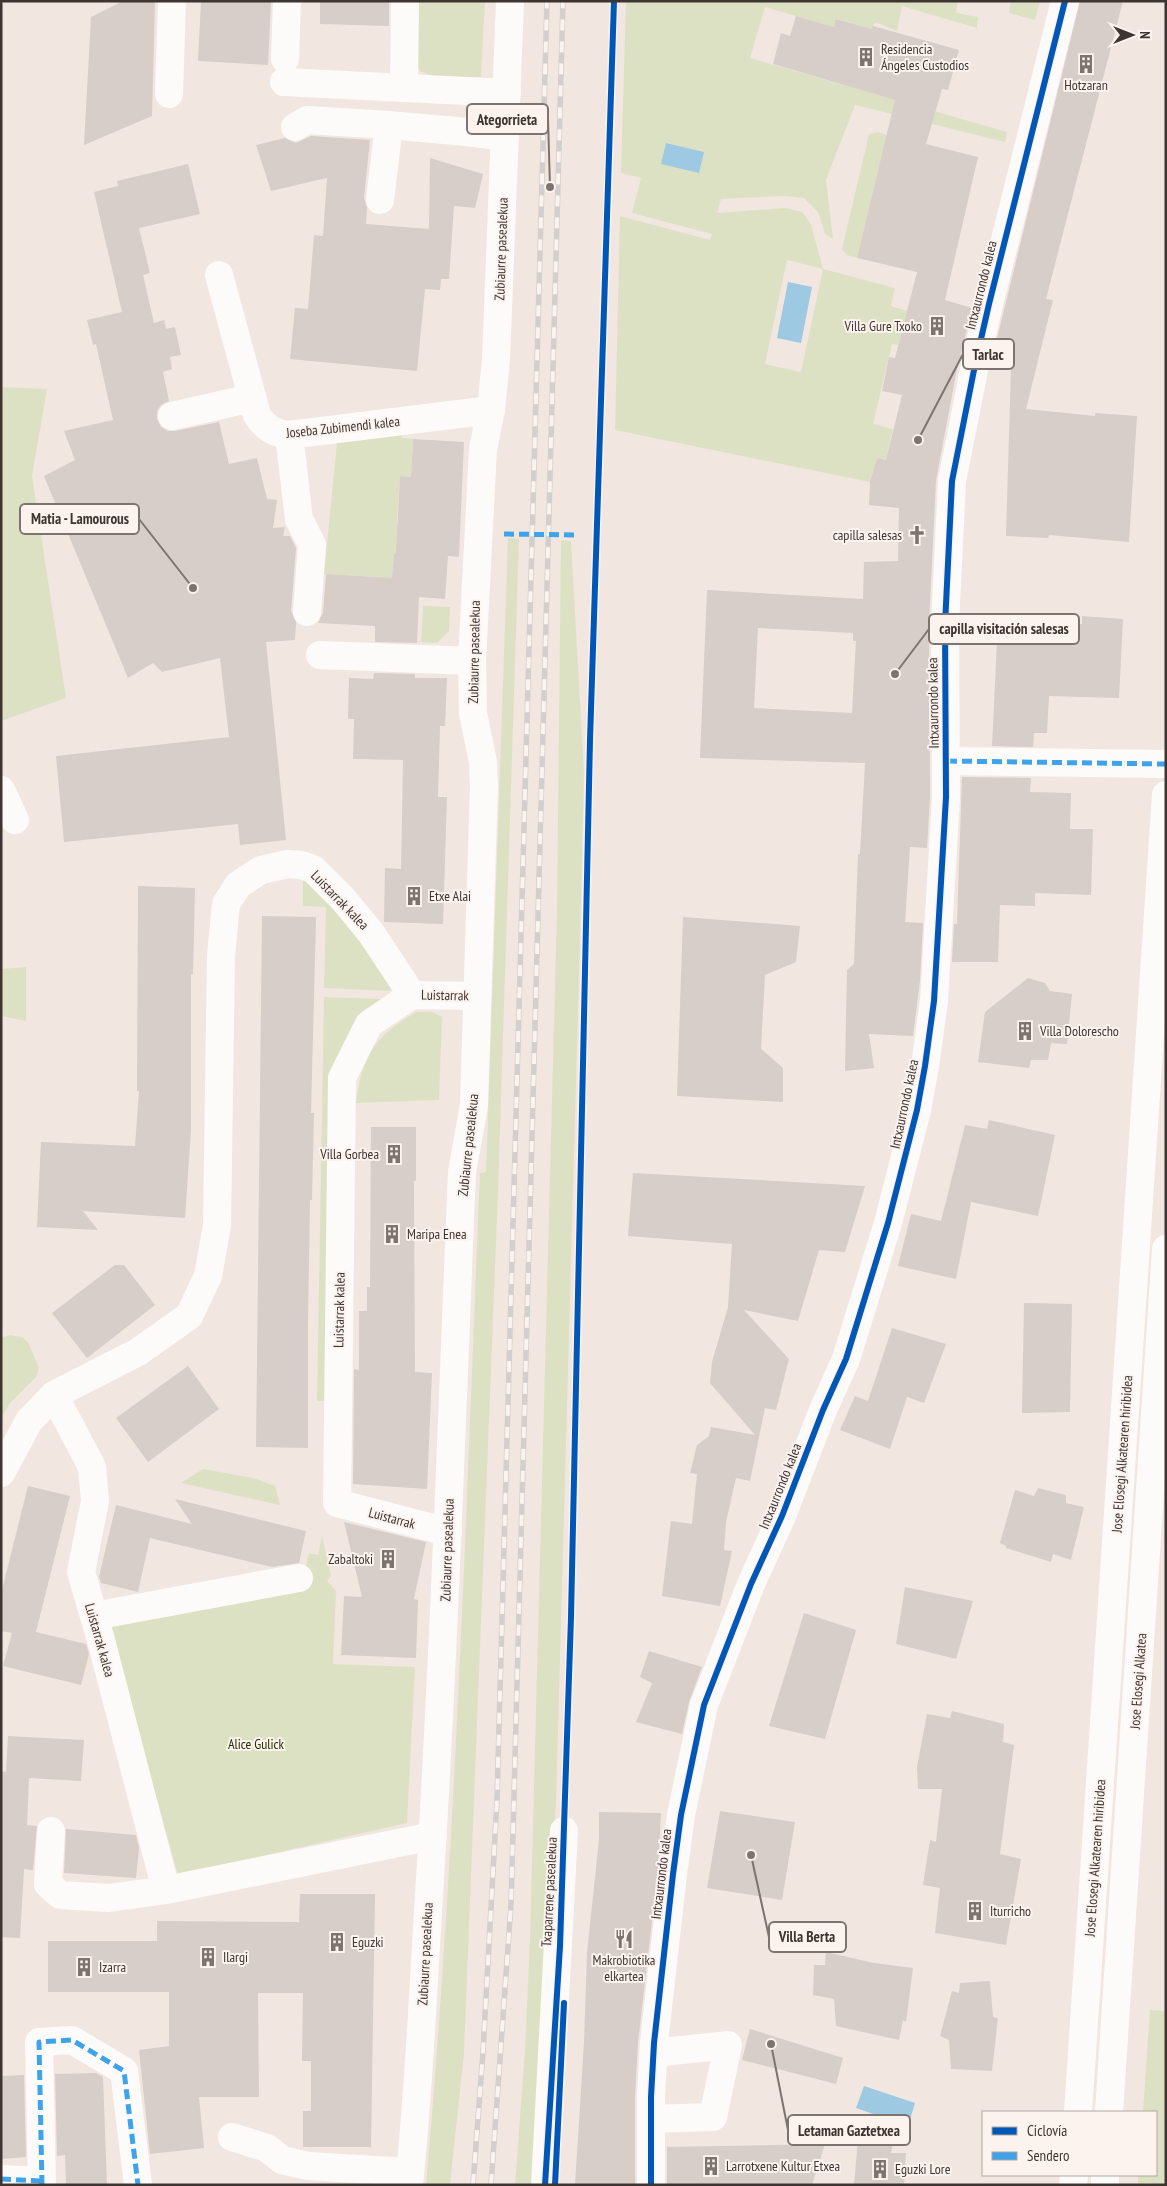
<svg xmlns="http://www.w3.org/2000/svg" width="1167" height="2186" font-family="'PT Sans Narrow',sans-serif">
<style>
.green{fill:#dde1c3;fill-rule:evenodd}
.water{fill:#9dc9e2}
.building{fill:#d7cdc9;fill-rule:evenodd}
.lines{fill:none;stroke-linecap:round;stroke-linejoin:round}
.minor{stroke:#fdfbfa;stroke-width:28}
.major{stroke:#fdfbfa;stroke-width:28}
.rail-casing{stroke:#d3cfcd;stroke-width:5.5}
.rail{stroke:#fcf3ef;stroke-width:4;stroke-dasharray:11;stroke-linecap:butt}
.quiet{stroke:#3fa3eb;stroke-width:5;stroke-dasharray:10 5;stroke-linecap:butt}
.cycleway-casing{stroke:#fcf3ef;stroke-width:9}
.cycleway{stroke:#0057b8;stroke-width:6}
.labels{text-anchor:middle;stroke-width:4;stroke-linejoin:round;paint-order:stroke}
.poi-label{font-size:14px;fill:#3e3532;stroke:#fcf3ef;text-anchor:start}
.street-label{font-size:14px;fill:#3e3532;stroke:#fcf3ef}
.park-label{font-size:14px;fill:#253101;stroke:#fcf3ef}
.leader{fill:none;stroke:#7d736f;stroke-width:2}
.callout-dot{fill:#7d736f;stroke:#fcf3ef;stroke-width:2}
.callout{fill:#fcf3ef;stroke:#7d736f;stroke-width:2}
.callout-label{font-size:15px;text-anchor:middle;font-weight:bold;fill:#3e3532}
</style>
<rect width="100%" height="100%" fill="#f2e6e1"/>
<!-- green -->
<g class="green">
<polygon points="415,1 485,1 481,77 435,77 420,71 412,54"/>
<path d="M 626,1 L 958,1 L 956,13 L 978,17 L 977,28 L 902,6 L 897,31 L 875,22 L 872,29 L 837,19 L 834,27 L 765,7 L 750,58 L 1007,132 L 1005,142 L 855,105 L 826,180 L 833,239 L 825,234 L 818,212 L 804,198 L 784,196 L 721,199 L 717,213 L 785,208 L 802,212 L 811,224 L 823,269 L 895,288 L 891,306 L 907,311 L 898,345 L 892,344 L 873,424 L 893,429 L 886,460 L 877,458 L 870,482 L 615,430 L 620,216 L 710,240 L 712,234 L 632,213 L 641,178 L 621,173 ZM 787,260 L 823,269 L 801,372 L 765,364 Z"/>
<polygon points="1011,1 1040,1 1035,20 1009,13"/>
<polygon points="878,132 887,135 857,258 847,255 842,249 869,134"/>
<polygon points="1,387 47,389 32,476 66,698 1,721"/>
<polygon points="402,434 402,438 413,439 411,477 400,476 397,522 410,554 394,553 391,591 379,577 324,574 337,442"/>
<path d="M 508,538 L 519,539 L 498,1192 L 464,2053 L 450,2185 L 426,2185 C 456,1848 466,1510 480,1173 L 486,1172 Z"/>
<polygon points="561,540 571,541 584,773 580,938 556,1803 532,2185 515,2185 525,2050 530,1939 557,909"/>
<polygon points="423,606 450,607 449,631 437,643 421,642"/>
<polygon points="303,875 311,880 398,985 389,991 324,988 326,907 303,906"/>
<polygon points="26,967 26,1021 1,1016 1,969"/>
<polygon points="324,997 381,999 332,1078 327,1401 317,1401"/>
<path d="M 416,1012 L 432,1012 L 442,1017 L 439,1100 L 356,1103 C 362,1055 374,1037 416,1012 Z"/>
<polygon points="10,1335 22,1337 28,1342 39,1368 36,1377 10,1403 1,1418 1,1338"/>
<polygon points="203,1469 253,1478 275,1486 280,1505 181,1483"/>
<polygon points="322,1536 331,1576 327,1581 336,1591 333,1664 415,1667 407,1823 178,1875 108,1626 301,1586 309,1553 318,1555"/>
<polygon points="1150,2010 1166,2011 1166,2185 1138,2185 1138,2175 1156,2175 1156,2112 1143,2112"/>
</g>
<!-- water -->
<g class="water">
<polygon points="666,143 704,152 699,173 661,164"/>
<polygon points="788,282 812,287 801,343 777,338"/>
<polygon points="864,2086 915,2103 908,2126 856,2108"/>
</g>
<!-- building -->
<g class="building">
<polygon points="123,1 155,1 152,116 84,145 91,17"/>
<polygon points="201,1 271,1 268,65 198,61"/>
<polygon points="320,1 389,1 389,26 320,24"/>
<polygon points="1080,1 1123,1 1046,299 1053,300 1026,409 1095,416 1095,413 1137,416 1129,542 1049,535 1048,538 1006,536 1011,367 991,363"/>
<path d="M 796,16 L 834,27 L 836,19 L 872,29 L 873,26 L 959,50 L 948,90 L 942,89 L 926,144 L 978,157 L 945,300 L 972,308 L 956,374 L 936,480 L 929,624 L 930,797 L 927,848 L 910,847 L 905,922 L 923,923 L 920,981 L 913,1036 L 869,1034 L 874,1068 L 845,1071 L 847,970 L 854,964 L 858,854 L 860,854 L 865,763 L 700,758 L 707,590 L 863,599 L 864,562 L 898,561 L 899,508 L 869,505 L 870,482 L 877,458 L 886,460 L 902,395 L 882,391 L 889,357 L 895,358 L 917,272 L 857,258 L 895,100 L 773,64 L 781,33 L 790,36 ZM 758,628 L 853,633 L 853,641 L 856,641 L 852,713 L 754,708 Z"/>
<polygon points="311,136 370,140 364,198 367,208 366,224 429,229 430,158 483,174 475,208 454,206 449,279 441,279 440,290 425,289 417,371 290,359 295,308 308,309 314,235 323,236 327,178 271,191 256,145 285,138 296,143"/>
<polygon points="188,164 200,214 139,228 150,273 143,275 154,323 164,320 166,329 175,327 181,355 170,357 172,369 163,372 169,401 161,405 157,411 157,419 161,427 168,431 175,431 219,422 229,464 257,458 267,499 277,500 273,528 285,527 283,536 290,536 296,548 291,611 296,622 295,640 266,642 286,840 240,845 238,824 64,842 56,756 229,737 220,658 162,672 153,663 128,678 44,476 75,460 64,431 113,420 96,344 93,345 87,320 122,312 94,192 118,186 117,181"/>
<polygon points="413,439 464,442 459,557 448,556 445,599 419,597 417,643 375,642 375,626 318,623 323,613 326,574 392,578 394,553 396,553 400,476 411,477"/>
<polygon points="1082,616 1123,619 1119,698 1049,696 1047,733 1034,733 1033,747 992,746 998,620 1082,624"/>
<polygon points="374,673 415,674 415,678 447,678 445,726 440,726 438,797 447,797 443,924 384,922 385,868 401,869 403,760 353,759 354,719 348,719 349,678 373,679"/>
<polygon points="962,777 1031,778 1030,792 1071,793 1070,829 1093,829 1091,895 1035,893 1035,906 1000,905 998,962 952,962 954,924 957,924"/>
<polygon points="138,886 195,888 193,974 191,974 191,1130 185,1218 83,1211 98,1230 37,1227 41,1142 135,1146 139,1091 137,1091"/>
<polygon points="262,916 316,917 311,1113 314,1113 312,1200 310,1200 308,1325 308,1448 256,1447"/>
<polygon points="683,917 800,926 796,962 765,975 761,1049 783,1068 783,1102 677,1096"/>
<polygon points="1028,978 1045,983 1050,991 1072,994 1067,1044 1051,1043 1048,1060 1031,1060 1029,1068 978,1062 985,1012"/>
<polygon points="989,1120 1055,1135 1038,1216 971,1202 956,1279 898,1266 911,1214 941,1221 965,1125 987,1129"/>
<polygon points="371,1127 416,1127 416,1181 414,1181 415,1372 432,1373 427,1489 353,1484 354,1369 359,1370 359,1311 367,1311 367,1287 370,1287"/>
<polygon points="633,1173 865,1186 845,1252 819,1250 798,1321 744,1310 789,1359 776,1410 765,1408 750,1481 736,1478 726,1522 724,1550 732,1551 720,1606 662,1596 671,1521 692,1524 697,1474 690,1473 697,1445 709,1436 711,1427 755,1435 710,1383 712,1362 728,1307 732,1244 628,1236"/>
<polygon points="115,1265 124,1265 155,1305 87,1358 52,1313"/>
<polygon points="1024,1303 1072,1304 1070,1412 1022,1413"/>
<polygon points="892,1328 946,1344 924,1403 907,1397 890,1449 840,1430 855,1396 868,1401"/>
<polygon points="188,1366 219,1409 148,1462 116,1418"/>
<polygon points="28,1486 70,1496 36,1632 86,1644 89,1654 81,1685 3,1666 12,1633 1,1631 1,1594"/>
<polygon points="1038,1488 1066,1495 1066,1503 1084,1507 1071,1560 1053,1554 1051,1562 1006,1548 1006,1546 1000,1543 1015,1490 1034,1496"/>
<polygon points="175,1499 306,1531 299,1563 272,1567 150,1538 138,1592 101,1583 99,1577 116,1505 192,1524"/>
<polygon points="344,1522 426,1542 414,1599 418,1600 416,1658 341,1655 344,1596 362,1597"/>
<polygon points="905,1587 973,1601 956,1659 896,1644"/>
<polygon points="804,1613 856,1630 825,1739 769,1726"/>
<polygon points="649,1651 702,1667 689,1702 682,1734 636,1722 652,1683 640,1677"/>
<polygon points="952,1711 1004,1724 1003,1742 1014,1745 1000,1854 1021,1859 1006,1945 935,1933 940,1888 923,1885 930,1840 936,1842 942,1789 918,1789 917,1767 927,1714 950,1718"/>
<polygon points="8,1736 84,1740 81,1781 29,1778 27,1825 37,1826 33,1870 24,1869 20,1938 1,1937 1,1771 6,1772"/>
<polygon points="720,1811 795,1822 782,1900 707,1888"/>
<polygon points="599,1812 661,1813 658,1869 638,2042 635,2097 635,2185 575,2185 584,2042 587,1952 599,1840"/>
<polygon points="66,1829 136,1835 139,1848 136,1878 64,1873"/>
<polygon points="300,1894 375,1894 371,2147 303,2147 303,2111 311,2111 311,2061 302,2061 303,1993 258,1993 259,2097 199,2097 204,2148 150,2154 139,2050 169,2046 169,1992 48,1992 48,1941 157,1941 157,1921 299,1922"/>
<polygon points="826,1952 874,1963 913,1968 906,2022 903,2020 899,2040 836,2026 834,1999 813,1995 814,1965 825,1965"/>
<polygon points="990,1981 993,2017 998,2018 992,2071 951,2069 949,2040 940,2036 952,1991 959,1993 960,1983"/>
<polygon points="750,2029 843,2058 836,2084 742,2060"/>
<polygon points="96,2073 103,2077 107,2185 66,2185 65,2155 57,2156 55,2074"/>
<polygon points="24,2075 26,2157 1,2159 1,2076"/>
<polygon points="858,2140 893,2142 891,2153 906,2153 904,2185 854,2185"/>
<polygon points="825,2144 812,2185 667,2185 667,2147"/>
</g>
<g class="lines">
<!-- minor -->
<g class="minor">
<polyline points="285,59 287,1"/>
<polyline points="284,82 507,93"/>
<polyline points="404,88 405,1"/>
<polyline points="169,94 172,1"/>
<polyline points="295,127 307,120 389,125"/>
<polyline points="380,200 389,125 467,132 505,137"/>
<path d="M 219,275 L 257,415 C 265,428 274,433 289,435 L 491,410"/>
<polyline points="172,416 252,398"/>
<polyline points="289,435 299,519 312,545 307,612"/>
<polyline points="320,655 472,661"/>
<polyline points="947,761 1166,764"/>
<polyline points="1,790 15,820"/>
<polyline points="412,995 369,1024 342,1078 337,1503 448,1532"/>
<polyline points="412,995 477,996"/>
<polyline points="54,1395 92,1467 95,1501 81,1572 101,1640 166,1890"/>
<polyline points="1,1473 29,1421 54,1395 138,1352 189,1316 208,1276 217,1225 221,956 226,904 238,885 261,870 288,864 301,865 313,869 343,899 371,933 412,995"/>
<polyline points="94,1616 299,1578"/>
<polyline points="51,1831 48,1884 60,1895 109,1898 166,1890 433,1836"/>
<polyline points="651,2119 713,2117 728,2045 654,2053"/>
<polyline points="232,2137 267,2148 282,2160 308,2166 410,2172"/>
<polyline points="1,2179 41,2181"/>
<polyline points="42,2185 39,2042 72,2040 124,2071 138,2185"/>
<path d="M 409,2185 C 419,2088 423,1992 429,1895 C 444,1654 452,1413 462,1172 L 474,1105 L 484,785 L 483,762 L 473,713 L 472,661 L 483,449 L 491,410 L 496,360 L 510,1"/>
<polyline points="545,2185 564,1831"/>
<polyline points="651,2185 651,2097 654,2043 673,1874 681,1815 704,1705 751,1584 782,1516 823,1410 846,1359 888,1223 917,1110 925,1066 934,1001 946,797 945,625 952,481 975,365 989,304 1065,1"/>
</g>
<!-- major -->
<g class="major">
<polyline points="1078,2112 1166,795"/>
<polyline points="1109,2112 1166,1249"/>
<polyline points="1073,2185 1074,2175"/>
<polyline points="1105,2185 1105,2175"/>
</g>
<!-- rail casing -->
<g class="rail-casing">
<g id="rail">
<polyline points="473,2185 483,2052 497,1800 547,1"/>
<polyline points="491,2185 511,1905 563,1"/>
</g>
</g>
<!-- rail -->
<use href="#rail" class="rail"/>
<!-- quiet -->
<g class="quiet">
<polyline points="504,534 579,535"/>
<polyline points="947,761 1166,764"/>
<polyline points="1,2179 41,2181"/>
<polyline points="42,2185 39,2042 72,2040 124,2071 138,2185"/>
</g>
<!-- cycleway casing -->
<g class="cycleway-casing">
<g id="cycleway">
<polyline points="545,2185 560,1946 571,1617 590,740 614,1"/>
<polyline points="555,2185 564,2003"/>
<polyline points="651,2185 651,2097 654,2043 673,1874 681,1815 704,1705 751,1584 782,1516 823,1410 846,1359 888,1223 917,1110 925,1066 934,1001 946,797 945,625 952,481 975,365 989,304 1065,1"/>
</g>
</g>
<!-- cycleway -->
<use href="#cycleway" class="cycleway"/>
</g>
<!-- icons -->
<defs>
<g id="building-bare" transform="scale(1.5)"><path d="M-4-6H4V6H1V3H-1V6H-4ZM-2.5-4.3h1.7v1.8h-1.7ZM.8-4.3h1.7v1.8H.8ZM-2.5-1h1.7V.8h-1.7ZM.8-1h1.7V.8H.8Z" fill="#7d736f" stroke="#fcf3ef" stroke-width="2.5" paint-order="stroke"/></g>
<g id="church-bare" transform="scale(1.5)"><path d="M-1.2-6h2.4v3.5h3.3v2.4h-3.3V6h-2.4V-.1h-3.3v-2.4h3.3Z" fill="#7d736f" stroke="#fcf3ef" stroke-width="2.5" paint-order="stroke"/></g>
<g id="restaurant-bare" transform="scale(1.5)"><path d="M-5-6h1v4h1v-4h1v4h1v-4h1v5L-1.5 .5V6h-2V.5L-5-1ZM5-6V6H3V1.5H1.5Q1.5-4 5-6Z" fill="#7d736f" stroke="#fcf3ef" stroke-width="2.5" paint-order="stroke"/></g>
</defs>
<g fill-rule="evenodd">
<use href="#building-bare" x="866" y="57"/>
<use href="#building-bare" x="1086" y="64"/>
<use href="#building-bare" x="937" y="326"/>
<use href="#church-bare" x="917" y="535"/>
<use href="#building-bare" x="414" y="896"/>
<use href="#building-bare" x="1025" y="1031"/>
<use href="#building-bare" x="394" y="1154"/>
<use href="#building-bare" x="392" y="1234"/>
<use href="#building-bare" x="388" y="1559"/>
<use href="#building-bare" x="975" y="1911"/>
<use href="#restaurant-bare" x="624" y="1939"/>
<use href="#building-bare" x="337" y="1942"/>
<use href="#building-bare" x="208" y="1957"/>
<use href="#building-bare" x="84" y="1967"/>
<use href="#building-bare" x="711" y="2166"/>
<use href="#building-bare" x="880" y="2169"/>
</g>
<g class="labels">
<!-- poi labels -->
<g class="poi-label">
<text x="881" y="54">Residencia<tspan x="881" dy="16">Ángeles Custodios</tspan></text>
<text x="1086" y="90" text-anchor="middle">Hotzaran</text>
<text x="922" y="331" text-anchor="end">Villa Gure Txoko</text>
<text x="902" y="540" text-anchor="end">capilla salesas</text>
<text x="429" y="901">Etxe Alai</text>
<text x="1040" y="1036">Villa Dolorescho</text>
<text x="379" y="1159" text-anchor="end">Villa Gorbea</text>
<text x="407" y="1239">Maripa Enea</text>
<text x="373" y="1564" text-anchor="end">Zabaltoki</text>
<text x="990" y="1916">Iturricho</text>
<text x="352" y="1947">Eguzki</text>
<text x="223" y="1962">Ilargi</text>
<text x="624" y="1965" text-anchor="middle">Makrobiotika<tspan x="624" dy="16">elkartea</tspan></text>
<text x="99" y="1972">Izarra</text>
<text x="726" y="2171">Larrotxene Kultur Etxea</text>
<text x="895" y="2174">Eguzki Lore</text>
</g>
<!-- street labels -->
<g class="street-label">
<text transform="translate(501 249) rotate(-88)" y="5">Zubiaurre pasealekua</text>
<text transform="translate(981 285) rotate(-76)" y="5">Intxaurrondo kalea</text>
<text transform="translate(343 427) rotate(-6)" y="5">Joseba Zubimendi kalea</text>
<text transform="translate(474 652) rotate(-89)" y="5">Zubiaurre pasealekua</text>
<text transform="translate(933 703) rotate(-91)" y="5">Intxaurrondo kalea</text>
<text transform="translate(340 900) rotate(46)" y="5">Luistarrak kalea</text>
<text transform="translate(445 995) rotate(1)" y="5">Luistarrak</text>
<text transform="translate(904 1104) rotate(-78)" y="5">Intxaurrondo kalea</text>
<text transform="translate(468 1145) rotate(-84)" y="5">Zubiaurre pasealekua</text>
<text transform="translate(339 1310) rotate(-89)" y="5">Luistarrak kalea</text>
<text transform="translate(1122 1454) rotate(-86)" y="5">Jose Elosegi Alkatearen hiribidea</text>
<text transform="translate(780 1486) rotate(-68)" y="5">Intxaurrondo kalea</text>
<text transform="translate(392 1518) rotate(15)" y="5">Luistarrak</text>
<text transform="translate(447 1550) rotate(-88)" y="5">Zubiaurre pasealekua</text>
<text transform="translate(100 1640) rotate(74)" y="5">Luistarrak kalea</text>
<text transform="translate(1138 1681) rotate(-86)" y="5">Jose Elosegi Alkatea</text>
<text transform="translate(1095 1858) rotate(-86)" y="5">Jose Elosegi Alkatearen hiribidea</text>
<text transform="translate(661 1874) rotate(-83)" y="5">Intxaurrondo kalea</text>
<text transform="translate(549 1892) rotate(-87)" y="5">Txaparrene pasealekua</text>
<text transform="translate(425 1954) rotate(-87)" y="5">Zubiaurre pasealekua</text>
</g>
<!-- park labels -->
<g class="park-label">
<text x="256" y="1749">Alice Gulick</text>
</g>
</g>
<!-- callouts -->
<path class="leader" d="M550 187L548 119M918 440L963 354M193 588L139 519M895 674L929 629M751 1855L769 1937M771 2044L788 2130"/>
<g class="callout-dot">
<circle cx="550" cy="187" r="5"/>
<circle cx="918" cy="440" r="5"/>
<circle cx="193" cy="588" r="5"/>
<circle cx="895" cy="674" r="5"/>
<circle cx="751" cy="1855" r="5"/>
<circle cx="771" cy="2044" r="5"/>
</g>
<g class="callout">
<rect x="467" y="104" width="81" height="30" rx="5"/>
<rect x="963" y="339" width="51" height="30" rx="5"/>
<rect x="20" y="504" width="119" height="30" rx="5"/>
<rect x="929" y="614" width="150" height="30" rx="5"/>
<rect x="769" y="1922" width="77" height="30" rx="5"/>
<rect x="788" y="2115" width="122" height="30" rx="5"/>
</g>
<g class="callout-label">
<text x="507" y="125">Ategorrieta</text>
<text x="988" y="360">Tarlac</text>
<text x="80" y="524">Matia - Lamourous</text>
<text x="1004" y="634">capilla visitación salesas</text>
<text x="807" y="1942">Villa Berta</text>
<text x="849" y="2136">Letaman Gaztetxea</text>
</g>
<!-- border -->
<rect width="1167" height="2186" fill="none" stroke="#3e3532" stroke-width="5"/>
<!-- legend -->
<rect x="982" y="2111" width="175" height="65" fill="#fcf3ef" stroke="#b0a7a3"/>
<rect x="992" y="2127" width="25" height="8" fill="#0057b8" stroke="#b0a7a3"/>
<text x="1027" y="2136" font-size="15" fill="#3e3532">Ciclovía</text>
<rect x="992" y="2152" width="25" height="8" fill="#3fa3eb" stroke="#b0a7a3"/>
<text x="1027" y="2161" font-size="15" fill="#3e3532">Sendero</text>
<!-- north arrow -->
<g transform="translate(1132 35) rotate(90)" stroke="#fcf3ef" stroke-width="4" paint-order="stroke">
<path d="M0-4L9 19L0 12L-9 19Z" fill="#3e3532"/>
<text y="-8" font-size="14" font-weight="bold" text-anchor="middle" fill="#3e3532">N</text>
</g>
</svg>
